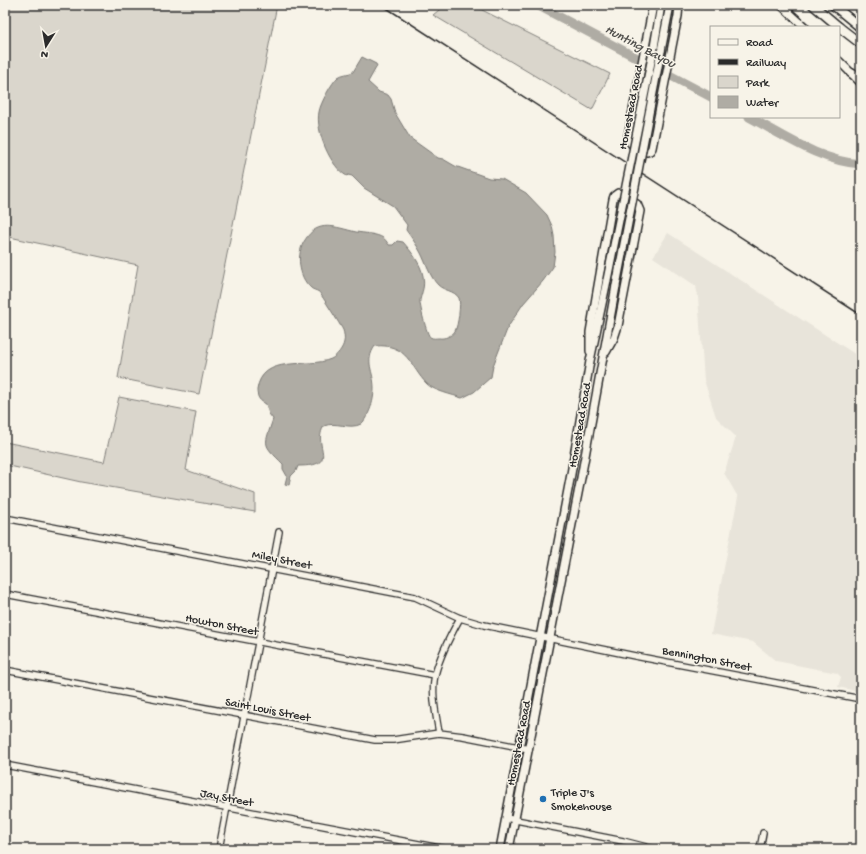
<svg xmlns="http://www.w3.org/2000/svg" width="866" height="854" font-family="'Gochi Hand',sans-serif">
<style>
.built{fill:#e8e4da}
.green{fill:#dad6cc;stroke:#82807c}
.water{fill:#afaca4;stroke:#7a7874}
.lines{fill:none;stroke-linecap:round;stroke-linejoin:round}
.river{stroke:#afaca4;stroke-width:9}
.minor-casing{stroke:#2b2b2b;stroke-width:8}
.major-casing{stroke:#2b2b2b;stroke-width:10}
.highway-casing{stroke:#2b2b2b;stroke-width:11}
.minor{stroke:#f7f3e8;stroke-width:5.5}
.major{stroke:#f7f3e8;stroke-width:7}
.highway{stroke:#f7f3e8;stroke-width:8}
.rail{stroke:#2b2b2b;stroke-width:1.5}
.major-bridge-casing{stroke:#2b2b2b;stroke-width:10;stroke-linecap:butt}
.major-bridge{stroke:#f7f3e8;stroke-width:7}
.poi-dot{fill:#1f6fb2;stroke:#f7f3e8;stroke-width:1.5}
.labels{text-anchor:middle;stroke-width:3;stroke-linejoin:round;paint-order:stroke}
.street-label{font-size:12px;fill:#2b2b2b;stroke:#f7f3e8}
.poi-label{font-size:12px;fill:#2b2b2b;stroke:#f7f3e8;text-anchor:start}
.water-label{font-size:13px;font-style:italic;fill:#53524f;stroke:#f7f3e8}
</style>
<rect width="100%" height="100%" fill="#f7f3e8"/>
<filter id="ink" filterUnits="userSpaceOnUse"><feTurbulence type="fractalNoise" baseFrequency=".025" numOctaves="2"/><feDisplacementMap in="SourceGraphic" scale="8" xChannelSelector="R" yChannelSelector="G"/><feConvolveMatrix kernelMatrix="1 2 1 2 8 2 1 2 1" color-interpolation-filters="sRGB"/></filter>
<g filter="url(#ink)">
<!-- built -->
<polygon class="built" points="668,233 861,358 861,692 838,687 841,677 837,673 776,661 753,642 711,634 738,497 724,473 736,437 716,417 704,380 698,297 696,286 653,257"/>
<!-- green -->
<g class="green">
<polygon points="5,5 277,5 199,394 118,378 138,265 5,236"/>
<polygon points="445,5 472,5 610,74 592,110 433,15"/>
<polygon points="119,397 196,412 186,470 255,494 255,512 81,482 5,465 5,442 104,462"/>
</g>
<!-- water -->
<path class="water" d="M 362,57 L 376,64 L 377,66 L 368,82 L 379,92 L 388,95 L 391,99 L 395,113 L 410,138 L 438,158 L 443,159 L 455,166 L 489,178 L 502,179 L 526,193 L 547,215 L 552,226 L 554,236 L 555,252 L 553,267 L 543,281 L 523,304 L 508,327 L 493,366 L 491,377 L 474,392 L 462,398 C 453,395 434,391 427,384 C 410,367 408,343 375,346 C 364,362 374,371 374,388 C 374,397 372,406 368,414 C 366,417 364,422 361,424 C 350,430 335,421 324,426 C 311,446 342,466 298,466 L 296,471 L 291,476 L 289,485 L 285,484 L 287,476 L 283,469 L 283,464 C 262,443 264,447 273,419 L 269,414 L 266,404 C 260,401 257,398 257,390 C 262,353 308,369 331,359 C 337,356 343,348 344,342 C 345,339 344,333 343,330 C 341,326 321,294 319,292 C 316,290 313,290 311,288 C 298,277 296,253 305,240 C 318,219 335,227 356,232 C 363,233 378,234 383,238 C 385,239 387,242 389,245 L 393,245 L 397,241 L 403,242 C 411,251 421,264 423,276 C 425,287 422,291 420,300 C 419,304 427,335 430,337 C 433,339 436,338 439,338 C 444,339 452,336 455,331 C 458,326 461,303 459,298 C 454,290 444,291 438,285 C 430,277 426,263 421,253 C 417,245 411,237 406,230 L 407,225 L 393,206 L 364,188 L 352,176 L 348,175 L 347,176 C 331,168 315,131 319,112 C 320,104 332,82 338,77 C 342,74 349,74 353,72 Z"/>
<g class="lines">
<!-- river -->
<g class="river">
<polyline points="537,5 711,97"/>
<path d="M 749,117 C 785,136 820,161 861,164"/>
</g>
<!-- minor casing -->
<g class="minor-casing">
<g id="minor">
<polyline points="5,518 415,597 460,618 484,625 635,656 861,699"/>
<polyline points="5,594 435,675"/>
<polyline points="5,670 375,740 393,740 439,733 463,736 529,749"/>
<path d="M 439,733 C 436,714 431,693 435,675 C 440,655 450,636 460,618"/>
<polyline points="5,765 445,849"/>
<polyline points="506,818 623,841 654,849"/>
<polyline points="219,849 279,532"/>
<polyline points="760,849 763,833"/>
</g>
</g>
<!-- major casing -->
<g class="major-casing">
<g id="major">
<path d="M 653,5 L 628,137 C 629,145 639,151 647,152 L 650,151 L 652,148 L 678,16 L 679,5"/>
<polyline points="781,5 805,27"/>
<polyline points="654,47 661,5"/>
<polyline points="661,51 670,5"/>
<polyline points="839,61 861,83"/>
<polyline points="590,351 590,332 613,199 614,196 618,193 637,204 640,211 618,326 614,338 606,352"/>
<polyline points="500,849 571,474 590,361 607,280"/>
<polyline points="509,849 581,478 616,286"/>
</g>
</g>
<!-- highway casing -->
<g class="highway-casing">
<g id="highway">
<polyline points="813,5 839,27"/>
<polyline points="833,5 861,28"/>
<polyline points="839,27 861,44"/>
<polyline points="851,73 861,78"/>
</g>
</g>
<!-- minor -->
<use href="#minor" class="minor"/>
<!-- major -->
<use href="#major" class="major"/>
<!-- highway -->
<use href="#highway" class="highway"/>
<!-- rail -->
<polyline class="rail" points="382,5 861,315"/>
<!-- major-bridge casing -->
<g class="major-bridge-casing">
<g id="major-bridge">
<polyline points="607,280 654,47"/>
<polyline points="616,286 661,51"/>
</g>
</g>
<!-- major-bridge -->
<use href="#major-bridge" class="major-bridge"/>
</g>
</g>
<!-- markers -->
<circle class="poi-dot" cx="543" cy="799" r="4"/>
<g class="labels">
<!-- street labels -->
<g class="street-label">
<text transform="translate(630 107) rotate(-79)" y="4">Homestead Road</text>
<text transform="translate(579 425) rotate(-80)" y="4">Homestead Road</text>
<text transform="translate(282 559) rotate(11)" y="4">Miley Street</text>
<text transform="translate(222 624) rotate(11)" y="4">Howton Street</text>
<text transform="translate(707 658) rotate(11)" y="4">Bennington Street</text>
<text transform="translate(268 709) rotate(11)" y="4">Saint Louis Street</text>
<text transform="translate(518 743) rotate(-79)" y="4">Homestead Road</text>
<text transform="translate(227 797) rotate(11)" y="4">Jay Street</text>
</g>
<!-- poi labels -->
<g class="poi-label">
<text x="551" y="796">Triple J's<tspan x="551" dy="14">Smokehouse</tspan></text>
</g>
<!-- water labels -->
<g class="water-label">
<text transform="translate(641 45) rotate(28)" y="5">Hunting Bayou</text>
</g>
</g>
<!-- margin -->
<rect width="866" height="854" fill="none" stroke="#f7f3e8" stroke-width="20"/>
<rect x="10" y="10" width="846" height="834" fill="none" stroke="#2b2b2b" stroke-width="1.5" filter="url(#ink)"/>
<!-- legend -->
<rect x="710" y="26" width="130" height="92" fill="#f7f3e8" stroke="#a5a39c"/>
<rect x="718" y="39" width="20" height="6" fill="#f7f3e8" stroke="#a5a39c"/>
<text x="746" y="46" font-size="12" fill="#2b2b2b">Road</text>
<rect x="718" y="59" width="20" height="6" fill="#2b2b2b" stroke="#a5a39c"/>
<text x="746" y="66" font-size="12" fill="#2b2b2b">Railway</text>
<rect x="718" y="76" width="20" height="12" fill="#dad6cc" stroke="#a5a39c"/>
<text x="746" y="86" font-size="12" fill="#2b2b2b">Park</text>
<rect x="718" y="96" width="20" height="12" fill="#afaca4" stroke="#a5a39c"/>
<text x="746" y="106" font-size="12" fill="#2b2b2b">Water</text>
<!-- north arrow -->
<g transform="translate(46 46) rotate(191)" stroke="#f7f3e8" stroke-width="3" paint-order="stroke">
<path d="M0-3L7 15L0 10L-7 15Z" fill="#2b2b2b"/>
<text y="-6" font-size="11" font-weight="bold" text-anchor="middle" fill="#2b2b2b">N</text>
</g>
</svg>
